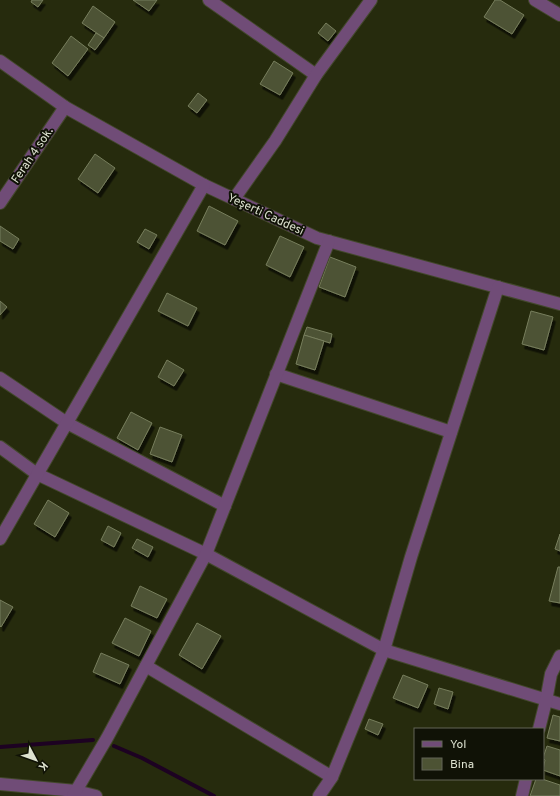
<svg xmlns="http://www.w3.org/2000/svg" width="560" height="796" font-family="Overpass,sans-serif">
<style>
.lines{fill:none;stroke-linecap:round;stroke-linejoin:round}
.stream{stroke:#1d0222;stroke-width:4}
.building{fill:#4d5334;stroke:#777e5d;filter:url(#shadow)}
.minor-casing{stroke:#43482c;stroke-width:14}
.minor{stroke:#704c77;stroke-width:12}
.labels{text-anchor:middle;stroke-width:4;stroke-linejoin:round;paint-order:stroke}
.street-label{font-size:12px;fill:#dde2d0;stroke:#101206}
</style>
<defs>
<filter id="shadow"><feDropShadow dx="2.5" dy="4.5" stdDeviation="0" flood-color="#0009"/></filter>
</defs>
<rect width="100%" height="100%" fill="#262b0d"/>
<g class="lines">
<!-- stream -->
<g class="stream">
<polyline points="114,746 142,758 214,796"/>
<polyline points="0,747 93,740"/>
</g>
</g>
<!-- building -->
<g class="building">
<polygon points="32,0 43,0 38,7 31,2"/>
<polygon points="133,0 157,0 149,11"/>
<polygon points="495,0 500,0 524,15 512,34 484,17"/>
<polygon points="93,6 115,22 104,38 82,23"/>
<polygon points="326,23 336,31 328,41 318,33"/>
<polygon points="96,33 104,38 95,50 88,45"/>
<polygon points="71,36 88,49 68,76 52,63"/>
<polygon points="274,61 293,73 280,95 260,84"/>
<polygon points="198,93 207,100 197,113 188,106"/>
<polygon points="95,154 115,168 98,193 78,179"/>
<polygon points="209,206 238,221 225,245 197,231"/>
<polygon points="0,226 19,239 13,249 0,241"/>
<polygon points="145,229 157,235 149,249 137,242"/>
<polygon points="280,236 304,247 290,277 266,265"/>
<polygon points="330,257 356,267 345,297 319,287"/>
<polygon points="167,293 197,308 188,326 158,311"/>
<polygon points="0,301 7,307 0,315"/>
<polygon points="531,311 553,317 544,350 522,344"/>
<polygon points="307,327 332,334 330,343 304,335"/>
<polygon points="304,335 324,341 315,370 296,364"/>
<polygon points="167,360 184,370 174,386 158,377"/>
<polygon points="131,412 152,423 138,450 117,438"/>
<polygon points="160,427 182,435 172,462 150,454"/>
<polygon points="48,500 69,513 55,537 34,524"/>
<polygon points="108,526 121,533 114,547 101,540"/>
<polygon points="560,534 560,551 555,549"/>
<polygon points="137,539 153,547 148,557 132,548"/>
<polygon points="558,567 560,567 560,603 549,601"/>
<polygon points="140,586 167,599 157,618 131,606"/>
<polygon points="0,600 13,607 1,627 0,626"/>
<polygon points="125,618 151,631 139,656 112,643"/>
<polygon points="197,623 221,636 202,669 179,655"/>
<polygon points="101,653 129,665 120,684 93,672"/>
<polygon points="403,675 428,685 418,708 393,698"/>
<polygon points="439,688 453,692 448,709 434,704"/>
<polygon points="553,715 560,717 560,741 547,738"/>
<polygon points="369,719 383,724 378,735 365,729"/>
<polygon points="547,746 560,750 560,776 543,770 545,760 543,758"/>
<polygon points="536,779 542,779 560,785 560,796 530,796"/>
</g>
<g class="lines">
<!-- minor casing -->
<g class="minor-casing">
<g id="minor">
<polyline points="209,0 316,75"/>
<polyline points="535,0 560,15"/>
<polyline points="0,61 65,107 204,185 317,238 560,304"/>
<polyline points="234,199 275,141 316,75 371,0"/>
<polyline points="0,203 65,107"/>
<polyline points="276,374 451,432"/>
<polyline points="0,378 67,423 225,506"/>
<polyline points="0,447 37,474 206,554 384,650 560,704"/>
<polyline points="0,539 204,185"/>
<polyline points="146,666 332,777"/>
<polyline points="539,729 546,701 551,674 560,656"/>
<polyline points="0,784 76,791 96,796"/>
<polyline points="73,796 107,738 206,554 329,241"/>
<polyline points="319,796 332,777 384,650 411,557 498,287"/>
<polyline points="522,796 526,779"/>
</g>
</g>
<!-- minor -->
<use href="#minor" class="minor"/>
</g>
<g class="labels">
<!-- street labels -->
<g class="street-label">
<text transform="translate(32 155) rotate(-56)" y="4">Ferah 4 sok.</text>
<text transform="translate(266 214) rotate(25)" y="4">Yeşerti Caddesi</text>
</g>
</g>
<!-- legend -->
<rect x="414" y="728" width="130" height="52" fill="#101206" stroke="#626557"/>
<rect x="422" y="741" width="20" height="6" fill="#704c77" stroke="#626557"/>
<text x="450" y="748" font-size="12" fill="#dde2d0">Yol</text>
<rect x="422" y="758" width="20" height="12" fill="#4d5334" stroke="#626557"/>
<text x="450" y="768" font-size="12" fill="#dde2d0">Bina</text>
<!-- north arrow -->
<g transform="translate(36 760) rotate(131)" stroke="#101206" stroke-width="3" paint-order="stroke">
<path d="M0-3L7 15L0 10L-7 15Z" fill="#dde2d0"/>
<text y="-6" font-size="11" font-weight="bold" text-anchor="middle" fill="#dde2d0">K</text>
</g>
</svg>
